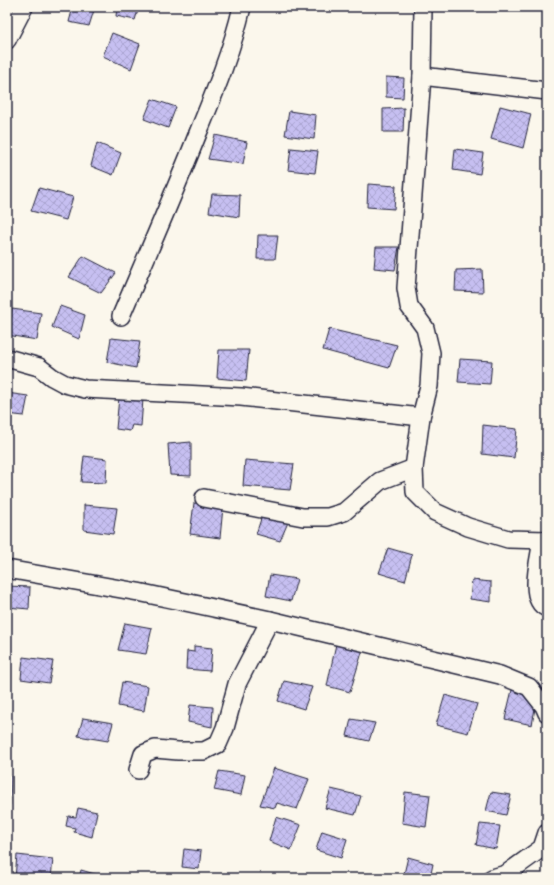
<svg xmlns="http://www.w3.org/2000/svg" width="554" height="885" font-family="'Shantell Sans',sans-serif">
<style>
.building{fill:url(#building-cross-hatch);stroke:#22223b}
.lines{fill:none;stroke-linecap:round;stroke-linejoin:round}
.minor-casing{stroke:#22223b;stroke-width:20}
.minor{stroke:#fbf7ec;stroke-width:17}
</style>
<defs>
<pattern id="building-cross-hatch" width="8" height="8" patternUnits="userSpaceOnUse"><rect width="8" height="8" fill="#c6bff1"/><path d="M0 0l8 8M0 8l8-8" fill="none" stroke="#aaa4d0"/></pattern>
</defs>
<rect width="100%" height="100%" fill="#fbf7ec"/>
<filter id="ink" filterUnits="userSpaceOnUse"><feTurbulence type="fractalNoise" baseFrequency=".025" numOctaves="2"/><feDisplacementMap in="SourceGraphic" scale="8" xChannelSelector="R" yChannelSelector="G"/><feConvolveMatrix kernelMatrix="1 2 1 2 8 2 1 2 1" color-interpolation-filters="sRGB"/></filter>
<g filter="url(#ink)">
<!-- building -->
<g class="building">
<polygon points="73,7 95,7 89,26 69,22"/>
<polygon points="111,7 139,7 135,20 116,16 117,8"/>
<polygon points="112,33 140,44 131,69 103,56"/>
<polygon points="386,77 404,78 403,98 386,97"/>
<polygon points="152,99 176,107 168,128 144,119"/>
<polygon points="500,106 531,114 523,148 491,139"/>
<polygon points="404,108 403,132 383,132 383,109"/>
<polygon points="289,111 316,115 314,139 285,135"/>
<polygon points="215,135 247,142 243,164 208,159"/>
<polygon points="97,143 121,153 113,175 91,166"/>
<polygon points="291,148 318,151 315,173 288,170"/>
<polygon points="455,149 483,153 480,174 453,170"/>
<polygon points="368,184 396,186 394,209 367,207"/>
<polygon points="39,188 73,197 66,220 31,211"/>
<polygon points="212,194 240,195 239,217 209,212"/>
<polygon points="258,235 278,235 275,259 257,259"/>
<polygon points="376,247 399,247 395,270 374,268"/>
<polygon points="83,256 116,273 101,293 69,277"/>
<polygon points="482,269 483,292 455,291 456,270"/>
<polygon points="60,306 85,315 79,339 52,327"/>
<polygon points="12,309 41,313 37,340 7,335 7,319 10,320"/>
<polygon points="329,329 397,345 389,368 323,350"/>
<polygon points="111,338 140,341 136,368 107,362"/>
<polygon points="219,350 249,350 246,381 217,378"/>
<polygon points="460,359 492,361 490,384 458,382"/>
<polygon points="7,393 28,396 24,416 7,414"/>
<polygon points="119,397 143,399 141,426 132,425 130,431 116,429"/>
<polygon points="483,425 517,429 514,458 482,454"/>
<polygon points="191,442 191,476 170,475 168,444"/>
<polygon points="84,456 107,459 106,483 81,482"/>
<polygon points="245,460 294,464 290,490 243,486"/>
<polygon points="194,503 223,507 220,538 190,534"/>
<polygon points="84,505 117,508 113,534 84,530"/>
<polygon points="263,513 289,520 280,541 256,534"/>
<polygon points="7,531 10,531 7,552"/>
<polygon points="388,548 412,555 405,581 379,573"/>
<polygon points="270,575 297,579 291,601 266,596"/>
<polygon points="472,580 491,582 491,602 470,599"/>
<polygon points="7,586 30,587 29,609 7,607"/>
<polygon points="125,623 152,628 146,654 118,650"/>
<polygon points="336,644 363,649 350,692 327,686"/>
<polygon points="194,646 212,648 210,671 186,669 187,651 194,652"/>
<polygon points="23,657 53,661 49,683 21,679"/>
<polygon points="284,681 312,687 304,709 278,701"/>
<polygon points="122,682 148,686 144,711 118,706"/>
<polygon points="512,690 537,697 532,725 505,719"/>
<polygon points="445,695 477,704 468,733 436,725"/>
<polygon points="190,705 213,707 212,727 188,722"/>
<polygon points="83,718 113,723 108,741 78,736"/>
<polygon points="351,719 375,723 369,741 347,736"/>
<polygon points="274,768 309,779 297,809 277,803 275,808 260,805"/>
<polygon points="219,771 245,775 241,795 214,790"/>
<polygon points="7,776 11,776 10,805 7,805"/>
<polygon points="331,789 361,796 355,815 325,808"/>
<polygon points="405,792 430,795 426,827 402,823"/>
<polygon points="491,792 511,795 506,815 486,811"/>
<polygon points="78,808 97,812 92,837 74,832 75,828 66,826 68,816 76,817"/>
<polygon points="276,817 301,825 291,850 269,841"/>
<polygon points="480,824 500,826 496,849 476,845"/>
<polygon points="322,831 347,839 341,858 316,850"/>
<polygon points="184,849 201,851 199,869 182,867"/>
<polygon points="10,855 10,869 7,870 7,856"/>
<polygon points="17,855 53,859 51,878 15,878"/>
<polygon points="408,857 433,864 430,878 403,878"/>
<polygon points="81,870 98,875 98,878 79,878"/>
</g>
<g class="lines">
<!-- minor casing -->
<g class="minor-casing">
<g id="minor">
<polyline points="423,7 422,76 406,288 409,306 425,328 431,353 429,386 421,417 414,468 415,492 435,512 468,527 508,539 547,540"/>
<polyline points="7,40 24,7"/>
<polyline points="422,76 547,91"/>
<path d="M 121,316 C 147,255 174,194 198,133 C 215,92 232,50 242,7"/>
<polyline points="7,358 39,367 52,377 65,384 85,389 241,397 421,417"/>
<polyline points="204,498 303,517 328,517 344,512 380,481 414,468"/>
<path d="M 542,540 C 540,557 527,600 547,608"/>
<polyline points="7,569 138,592 270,620 500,675 529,687 544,706 547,713"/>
<polyline points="138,770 143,754 155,749 178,751 204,751 218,744 225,728 237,684 270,620"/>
<polyline points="492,878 506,874 542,848 547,833"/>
</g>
</g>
<!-- minor -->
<use href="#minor" class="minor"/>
</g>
</g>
<!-- margin -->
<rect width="554" height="885" fill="none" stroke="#fbf7ec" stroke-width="24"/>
<rect x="12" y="12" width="530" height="861" fill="none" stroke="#22223b" stroke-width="1.5" filter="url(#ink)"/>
</svg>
